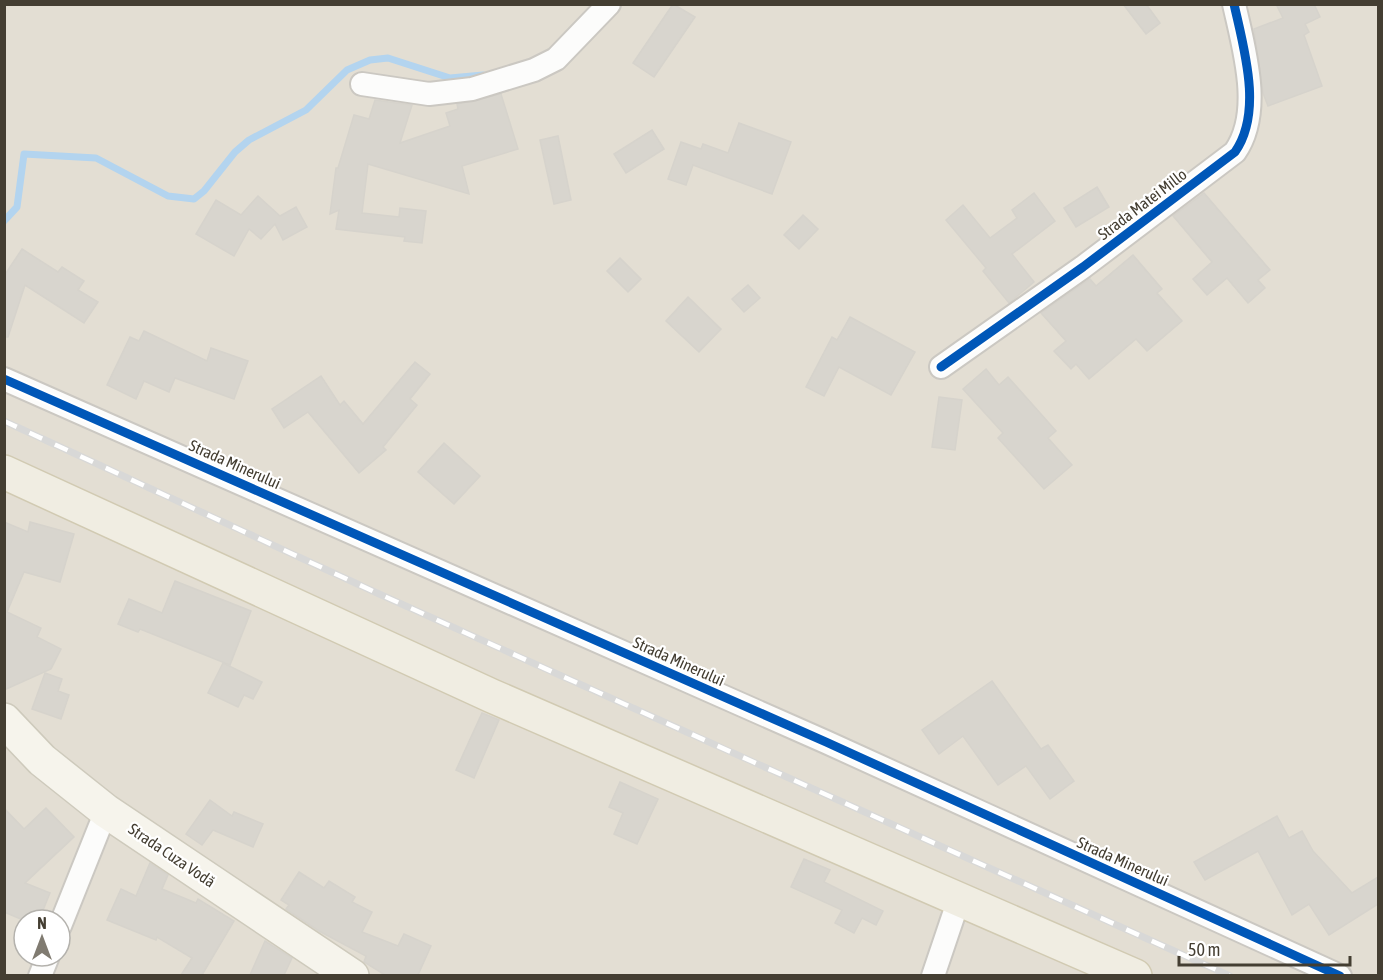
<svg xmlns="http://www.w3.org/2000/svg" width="1383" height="980" font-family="'Asap Condensed',sans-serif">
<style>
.residential{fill:#e3ded3;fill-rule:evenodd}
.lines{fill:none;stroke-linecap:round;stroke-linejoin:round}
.stream{stroke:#b3d4ef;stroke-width:7}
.building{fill:#d8d5ce;stroke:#d6d3cc;stroke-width:1.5}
.street-casing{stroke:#cbc8c2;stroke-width:26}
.secondary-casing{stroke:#cecabc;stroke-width:36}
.primary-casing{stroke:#d1cab2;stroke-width:36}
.street{stroke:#fcfcfb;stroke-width:22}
.secondary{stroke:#f6f4ec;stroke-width:33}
.primary{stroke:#f0ede2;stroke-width:33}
.rail-casing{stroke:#d8d8d7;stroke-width:7}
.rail{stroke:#fff;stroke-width:4.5;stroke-dasharray:14;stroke-linecap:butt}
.cycleway-casing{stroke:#fff;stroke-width:13}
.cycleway{stroke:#0057b8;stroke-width:9}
.labels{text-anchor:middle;stroke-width:4.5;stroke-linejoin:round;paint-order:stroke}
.street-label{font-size:16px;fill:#443e32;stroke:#fff}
</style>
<rect width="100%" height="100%" fill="#eeece6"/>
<!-- residential -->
<path class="residential" d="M 5,5 L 1378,5 L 1378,975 L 5,976 ZM 24,920 L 60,920 L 60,956 L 24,956 Z"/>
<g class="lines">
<!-- stream -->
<polyline class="stream" points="4,221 17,207 24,154 96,158 168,196 194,199 204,191 235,152 249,140 306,110 347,70 370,60 388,58 450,78 483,75"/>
</g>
<!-- building -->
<g class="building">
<polygon points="673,4 695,17 654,77 633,63"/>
<polygon points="1123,4 1146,4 1160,23 1146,34"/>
<polygon points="1276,4 1314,4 1320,17 1305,24 1309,32 1304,35 1322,86 1268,106 1263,93 1254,29 1283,18"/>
<polygon points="501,94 518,149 462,166 469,194 368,164 362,213 399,217 400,208 426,211 422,243 404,241 405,237 336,229 339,210 330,214 336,168 338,168 354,115 369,119 375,100 412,105 400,143 450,126 446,113 458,109 457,104"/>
<polygon points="739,123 791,142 772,194 693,165 686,185 668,179 681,142 701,149 703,144 728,153"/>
<polygon points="652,130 664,149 626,173 614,154"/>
<polygon points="558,136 571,200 554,204 540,140"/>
<polygon points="1097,187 1109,207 1076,227 1064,208"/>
<polygon points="1034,193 1055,221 1012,254 1034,282 1009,303 983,271 986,268 946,220 963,205 990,238 1017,218 1012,210"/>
<polygon points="1204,193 1270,270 1258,280 1265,288 1248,303 1227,278 1207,295 1193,279 1212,262 1173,216"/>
<polygon points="258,196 280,216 296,207 307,227 283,240 275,224 261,239 249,229 234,256 196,234 216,200 241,215"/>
<polygon points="803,215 818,229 799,249 784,235"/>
<polygon points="22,249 58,272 62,267 84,281 78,290 98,302 84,323 25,285 8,337 4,337 4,276"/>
<polygon points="1133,255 1162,289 1157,293 1182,321 1147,351 1136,339 1089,379 1076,364 1071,369 1054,351 1066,341 1041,313 1090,279 1096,286"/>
<polygon points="620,258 641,279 628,292 607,271"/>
<polygon points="748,285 760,298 744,312 732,299"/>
<polygon points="688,297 721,329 699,352 666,321"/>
<polygon points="850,317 915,352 891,395 839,367 824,396 806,387 832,337 837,340"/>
<polygon points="144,331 207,361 211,348 248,361 234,399 175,378 169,392 144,381 136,399 107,385 130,337 139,341"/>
<polygon points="415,362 430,374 410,399 417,405 383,447 386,450 359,473 308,412 284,428 272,409 321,376 340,405 344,401 363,424"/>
<polygon points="986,369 999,385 1008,377 1056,431 1048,438 1072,465 1044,489 998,438 1003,433 963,389"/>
<polygon points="939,397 962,400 955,450 932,447"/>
<polygon points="444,443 480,476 454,504 418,472"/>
<polygon points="4,522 28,532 30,522 74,534 60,582 24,572 7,612 41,628 37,637 61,649 51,669 4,690"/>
<polygon points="175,581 251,611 230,665 140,629 138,632 118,624 129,599 162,613"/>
<polygon points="223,663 262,682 253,699 244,695 238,707 208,693"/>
<polygon points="45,673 62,679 58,691 69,695 61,719 32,709"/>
<polygon points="992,681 1041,749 1048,745 1074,781 1050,799 1026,766 998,785 963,736 939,754 922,730"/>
<polygon points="482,713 499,720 474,778 456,770"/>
<polygon points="620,782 658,799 637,844 614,834 623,813 609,807"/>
<polygon points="210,800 232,816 234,812 263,824 253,847 213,830 202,845 186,834"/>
<polygon points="4,808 24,829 46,808 74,837 25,883 50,893 39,920 23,920 4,912"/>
<polygon points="1277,816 1289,838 1302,831 1313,851 1352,893 1378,877 1378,904 1329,935 1309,904 1292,915 1258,851 1205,880 1194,862"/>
<polygon points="804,859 830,870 824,882 883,911 876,925 862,918 854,933 835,923 842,910 791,887"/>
<polygon points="150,863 168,875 162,889 196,903 198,899 234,921 202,975 181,975 192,958 157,937 156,940 107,920 121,889 136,896"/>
<polygon points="299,872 324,888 329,881 355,897 352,902 372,912 362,932 398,946 404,934 431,946 418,975 385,975 364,962 366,956 319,931 286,909 289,905 281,900"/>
<polygon points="265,941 292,958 284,975 250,975"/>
</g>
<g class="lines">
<!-- street casing -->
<g class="street-casing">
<g id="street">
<polyline points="362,84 429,94 472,89 534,70 556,59 609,4"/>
<path d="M 941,367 L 1083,267 L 1235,152 C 1263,112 1244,49 1234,4"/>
<polyline points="4,379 826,742 1340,976"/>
<polyline points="60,926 106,811"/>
<polyline points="40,976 48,956"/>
<polyline points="933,976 959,899"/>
</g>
</g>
<!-- secondary casing -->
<g class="secondary-casing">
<polyline id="secondary" points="4,720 42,760 106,811 352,976"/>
</g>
<!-- primary casing -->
<g class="primary-casing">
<polyline id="primary" points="4,472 492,696 1135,976"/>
</g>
<!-- street -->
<use href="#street" class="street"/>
<!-- secondary -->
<use href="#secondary" class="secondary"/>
<!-- primary -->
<use href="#primary" class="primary"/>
<!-- rail casing -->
<g class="rail-casing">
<polyline id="rail" points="4,421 377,593 1230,976"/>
</g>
<!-- rail -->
<use href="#rail" class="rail"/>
<!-- cycleway casing -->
<g class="cycleway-casing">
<g id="cycleway">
<path d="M 941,367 L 1083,267 L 1235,152 C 1263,112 1244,49 1234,4"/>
<polyline points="4,379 826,742 1340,976"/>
</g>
</g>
<!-- cycleway -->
<use href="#cycleway" class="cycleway"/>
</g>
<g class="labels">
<!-- street labels -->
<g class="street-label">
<text transform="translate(1142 204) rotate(-37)" y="6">Strada Matei Millo</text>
<text transform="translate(235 464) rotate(24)" y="6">Strada Minerului</text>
<text transform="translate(679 661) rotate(24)" y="6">Strada Minerului</text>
<text transform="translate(172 855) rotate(34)" y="6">Strada Cuza Vodă</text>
<text transform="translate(1123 861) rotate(24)" y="6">Strada Minerului</text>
</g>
</g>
<!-- border -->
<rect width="1383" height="980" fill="none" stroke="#443e32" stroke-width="12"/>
<!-- north arrow -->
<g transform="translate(42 938)"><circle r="28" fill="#ffffff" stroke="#b4b2ad" stroke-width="1.5"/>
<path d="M0-4.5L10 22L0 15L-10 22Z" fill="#807b71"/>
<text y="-9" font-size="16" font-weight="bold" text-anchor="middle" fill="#443e32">N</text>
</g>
<!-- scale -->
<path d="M1179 956v9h171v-9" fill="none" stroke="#443e32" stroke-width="3"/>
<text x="1188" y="956" font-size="18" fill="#443e32" stroke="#ffffff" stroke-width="4.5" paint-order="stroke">50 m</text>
</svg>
